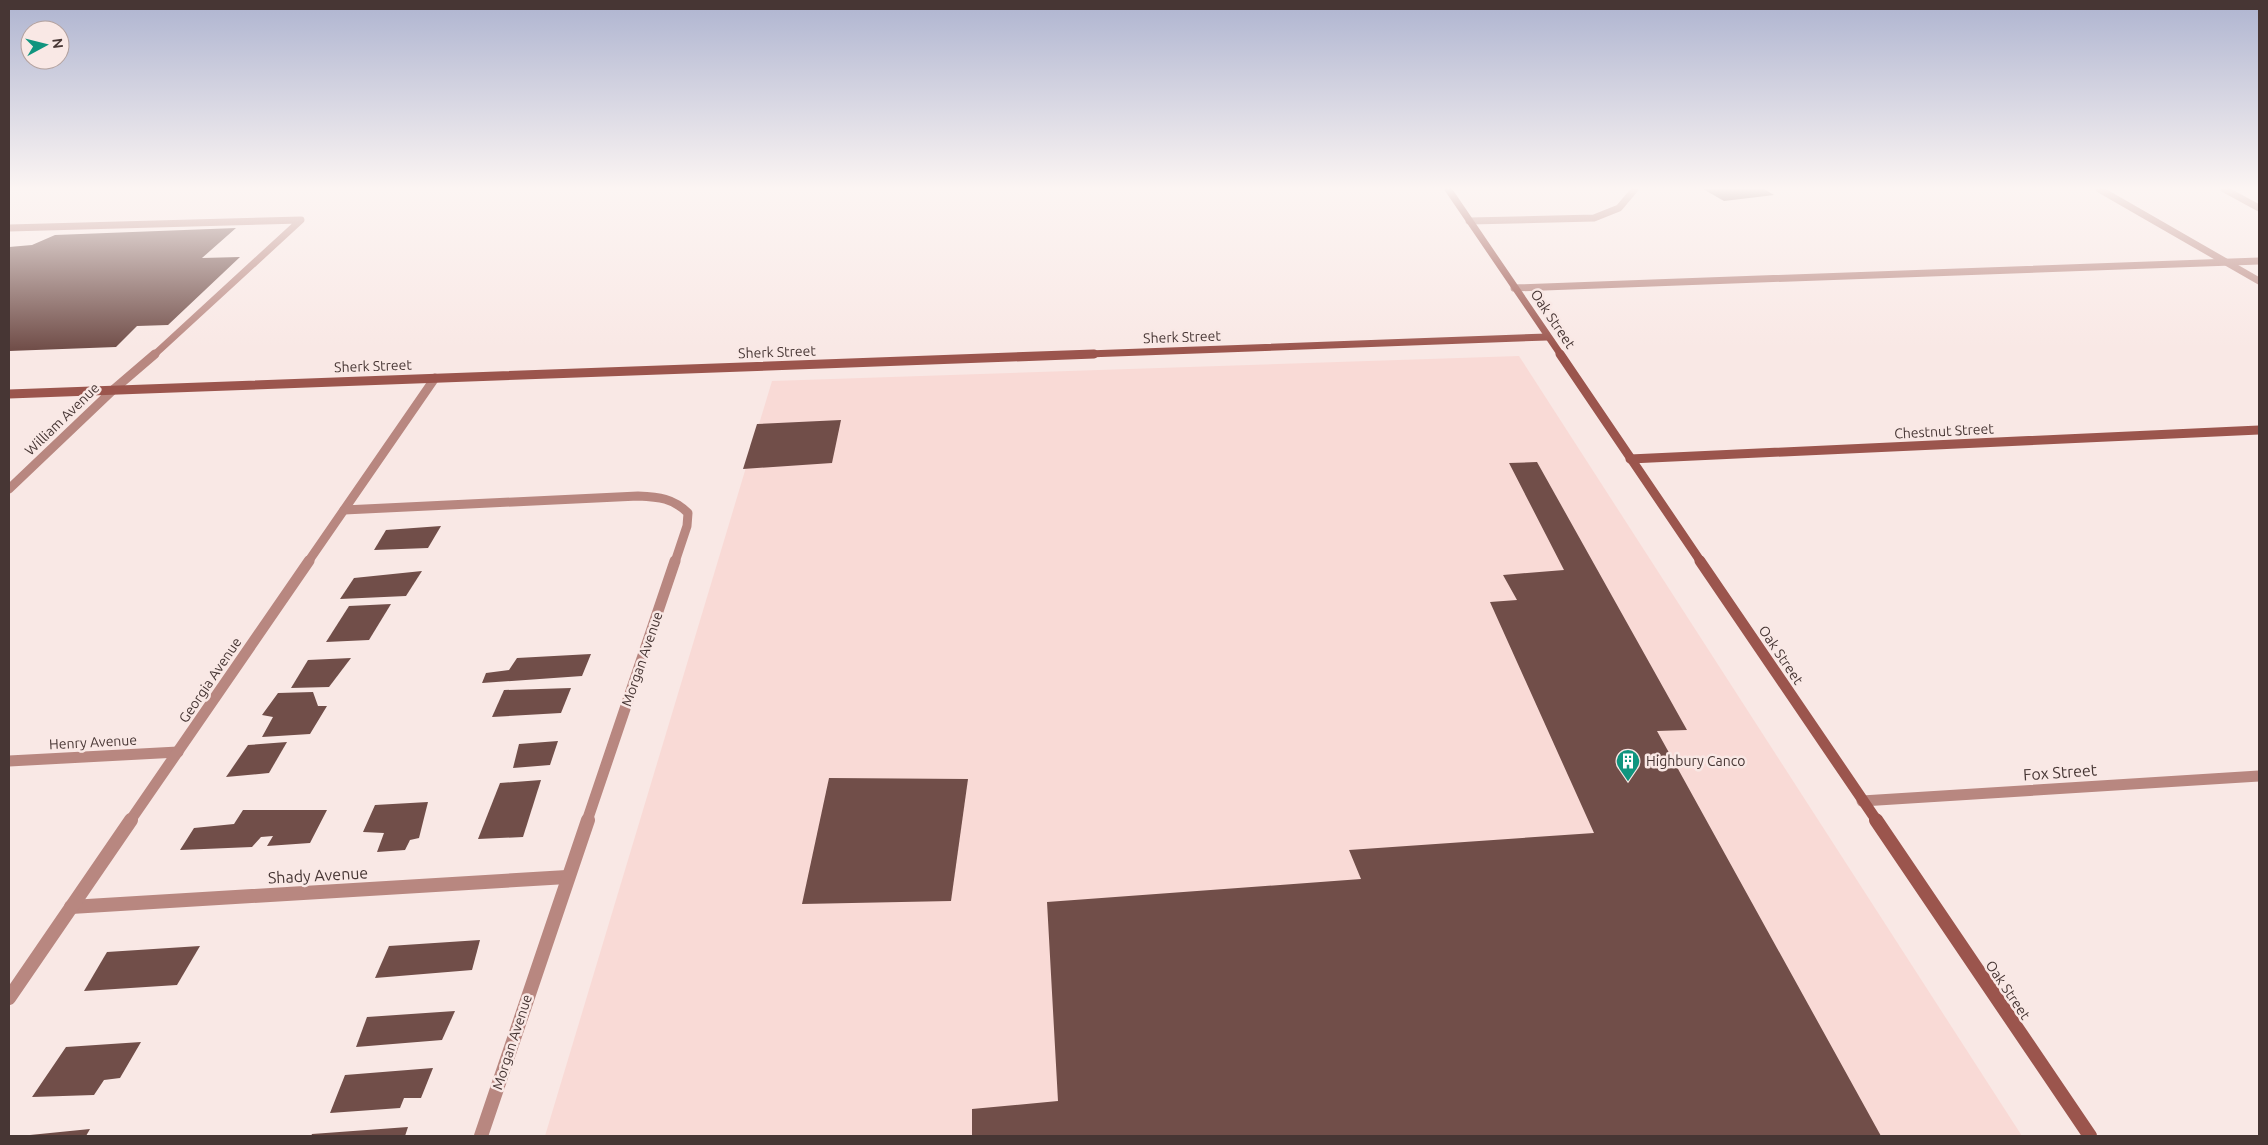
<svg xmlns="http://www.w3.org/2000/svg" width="2268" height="1145" font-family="Ubuntu,sans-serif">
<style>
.built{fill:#f9dad6}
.building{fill:#714e49}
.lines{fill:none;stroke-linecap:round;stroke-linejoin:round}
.lane-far1{stroke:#b88780;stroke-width:7}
.lane{stroke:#b88780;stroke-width:9}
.street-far3{stroke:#b88780;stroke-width:7}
.street-far2{stroke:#b88780;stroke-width:9}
.street-far1{stroke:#b88780;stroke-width:11}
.street{stroke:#b88780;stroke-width:14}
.secondary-far3{stroke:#9b554d;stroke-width:7}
.secondary-far2{stroke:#9b554d;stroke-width:9}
.secondary-far1{stroke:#9b554d;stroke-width:11}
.secondary{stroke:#9b554d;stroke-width:14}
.labels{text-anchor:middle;stroke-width:5;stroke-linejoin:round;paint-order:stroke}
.street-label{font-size:14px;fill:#473634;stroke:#f9e8e5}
.poi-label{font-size:14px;fill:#473634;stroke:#f9e8e5;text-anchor:start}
.near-street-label{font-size:16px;fill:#473634;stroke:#f9e8e5}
</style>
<rect width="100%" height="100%" fill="#f9e8e5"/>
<!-- built -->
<polygon class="built" points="1519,356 2022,1136 545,1136 772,381"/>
<!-- building -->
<g class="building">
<polygon points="1703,189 1764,189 1774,195 1724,201"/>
<polygon points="236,228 202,258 240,257 168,325 137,326 116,347 9,351 9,247 32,245 55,235"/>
<polygon points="841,420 832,463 743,469 757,424"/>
<polygon points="1537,462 1687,730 1657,731 1881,1136 972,1136 972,1109 1058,1101 1047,902 1361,879 1349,850 1594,833 1490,602 1517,600 1503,575 1564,570 1509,463"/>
<polygon points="441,526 428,548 374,550 386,530"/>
<polygon points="422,571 406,596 340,599 354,578"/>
<polygon points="391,604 369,640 326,642 349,606"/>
<polygon points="591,654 582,676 482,683 486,673 509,670 517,658"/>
<polygon points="351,658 329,687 291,688 308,660"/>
<polygon points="571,688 561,713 492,717 504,690"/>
<polygon points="313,692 318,706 327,706 310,734 262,737 273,717 262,715 278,693"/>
<polygon points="558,741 550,765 513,768 519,744"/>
<polygon points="287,742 269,773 226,777 248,745"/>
<polygon points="829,778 968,779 951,901 802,904"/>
<polygon points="541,780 523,837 478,839 500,783"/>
<polygon points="428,802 419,838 410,840 405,850 377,852 384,833 363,832 375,805"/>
<polygon points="243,810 327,810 310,843 267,846 273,836 261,837 252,847 180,850 194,828 234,824"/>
<polygon points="480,940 472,970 375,978 389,946"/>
<polygon points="200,946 177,985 84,991 107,952"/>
<polygon points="455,1011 442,1040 356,1047 367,1017"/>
<polygon points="141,1042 120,1078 104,1080 94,1095 32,1097 66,1047"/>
<polygon points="433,1068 421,1098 404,1098 400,1108 330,1113 345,1075"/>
<polygon points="408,1127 405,1136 311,1136 312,1134"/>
<polygon points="90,1129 86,1136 30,1136 30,1135"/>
</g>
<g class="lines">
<!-- lane-far1 -->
<g class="lane-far1">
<polyline points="2099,189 2259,281"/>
<polyline points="1469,221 1594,218 1619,208 1635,189"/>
<polyline points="9,228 301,220 154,355"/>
</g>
<!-- lane -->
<polyline class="lane" points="113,390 155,354"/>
<!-- street-far3 -->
<g class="street-far3">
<polyline points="2224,189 2259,208"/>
<polyline points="1514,288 2259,261"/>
</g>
<!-- street-far2 -->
<g class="street-far2">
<polyline points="9,489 113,390"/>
<path d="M 344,510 L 638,496 C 659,497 673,498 688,513 L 687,526 L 675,562"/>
<polyline points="308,562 435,378"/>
</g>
<!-- street-far1 -->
<g class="street-far1">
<polyline points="9,761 178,752"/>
<polyline points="1862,801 2259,776"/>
<polyline points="130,821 309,561"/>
<polyline points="587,821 675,561"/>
</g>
<!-- street -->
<g class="street">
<polyline points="71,907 567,877"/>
<polyline points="9,998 131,820"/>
<polyline points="481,1136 588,820"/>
</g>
<!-- secondary-far3 -->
<g class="secondary-far3">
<polyline points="1448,189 1561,355"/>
<polyline points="1060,355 1547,337"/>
</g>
<!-- secondary-far2 -->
<g class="secondary-far2">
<polyline points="1560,354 1701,562"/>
<polyline points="9,394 1094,354"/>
<polyline points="1630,459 2259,430"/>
</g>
<!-- secondary-far1 -->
<polyline class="secondary-far1" points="1700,561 1877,821"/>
<!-- secondary -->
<polyline class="secondary" points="1876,820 2090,1136"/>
</g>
<!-- sky -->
<linearGradient id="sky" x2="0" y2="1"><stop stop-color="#aeb4d0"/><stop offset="0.54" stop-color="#fcf5f3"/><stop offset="1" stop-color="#fcf5f3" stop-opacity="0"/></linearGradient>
<rect width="2268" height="349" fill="url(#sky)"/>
<!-- icons -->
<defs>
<g id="building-pin" transform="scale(1.25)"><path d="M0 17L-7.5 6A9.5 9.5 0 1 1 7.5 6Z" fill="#10957f" stroke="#f9e8e5"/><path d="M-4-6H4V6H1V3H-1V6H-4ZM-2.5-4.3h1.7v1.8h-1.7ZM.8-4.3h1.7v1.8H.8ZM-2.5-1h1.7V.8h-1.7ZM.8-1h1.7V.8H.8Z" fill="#fff"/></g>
</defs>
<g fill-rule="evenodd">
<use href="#building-pin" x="1628" y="761"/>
</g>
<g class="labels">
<!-- street labels -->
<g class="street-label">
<text transform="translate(1553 319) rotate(56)" y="5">Oak Street</text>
<text transform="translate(1182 337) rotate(-2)" y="5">Sherk Street</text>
<text transform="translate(777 352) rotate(-2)" y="5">Sherk Street</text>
<text transform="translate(373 366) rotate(-2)" y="5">Sherk Street</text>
<text transform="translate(62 419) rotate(-44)" y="5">William Avenue</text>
<text transform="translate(1944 431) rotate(-3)" y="5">Chestnut Street</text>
<text transform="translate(1781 655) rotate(56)" y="5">Oak Street</text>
<text transform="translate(642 659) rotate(-71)" y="5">Morgan Avenue</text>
<text transform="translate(210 680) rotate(-56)" y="5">Georgia Avenue</text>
<text transform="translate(93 742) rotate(-3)" y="5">Henry Avenue</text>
<text transform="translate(2008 990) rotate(56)" y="5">Oak Street</text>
<text transform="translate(512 1042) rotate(-72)" y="5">Morgan Avenue</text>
</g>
<!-- poi labels -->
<g class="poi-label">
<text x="1646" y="766">Highbury Canco</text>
</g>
<!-- near-street labels -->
<g class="near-street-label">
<text transform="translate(2060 772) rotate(-4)" y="6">Fox Street</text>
<text transform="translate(318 875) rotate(-3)" y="6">Shady Avenue</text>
</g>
</g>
<!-- border -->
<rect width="2268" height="1145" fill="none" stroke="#473634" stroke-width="20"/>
<!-- north arrow -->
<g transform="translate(45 45) rotate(83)"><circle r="24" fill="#f9e8e5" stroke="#b2a19e"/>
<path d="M0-4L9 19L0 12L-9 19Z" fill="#10957f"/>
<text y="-8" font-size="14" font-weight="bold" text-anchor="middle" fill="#473634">N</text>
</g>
</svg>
